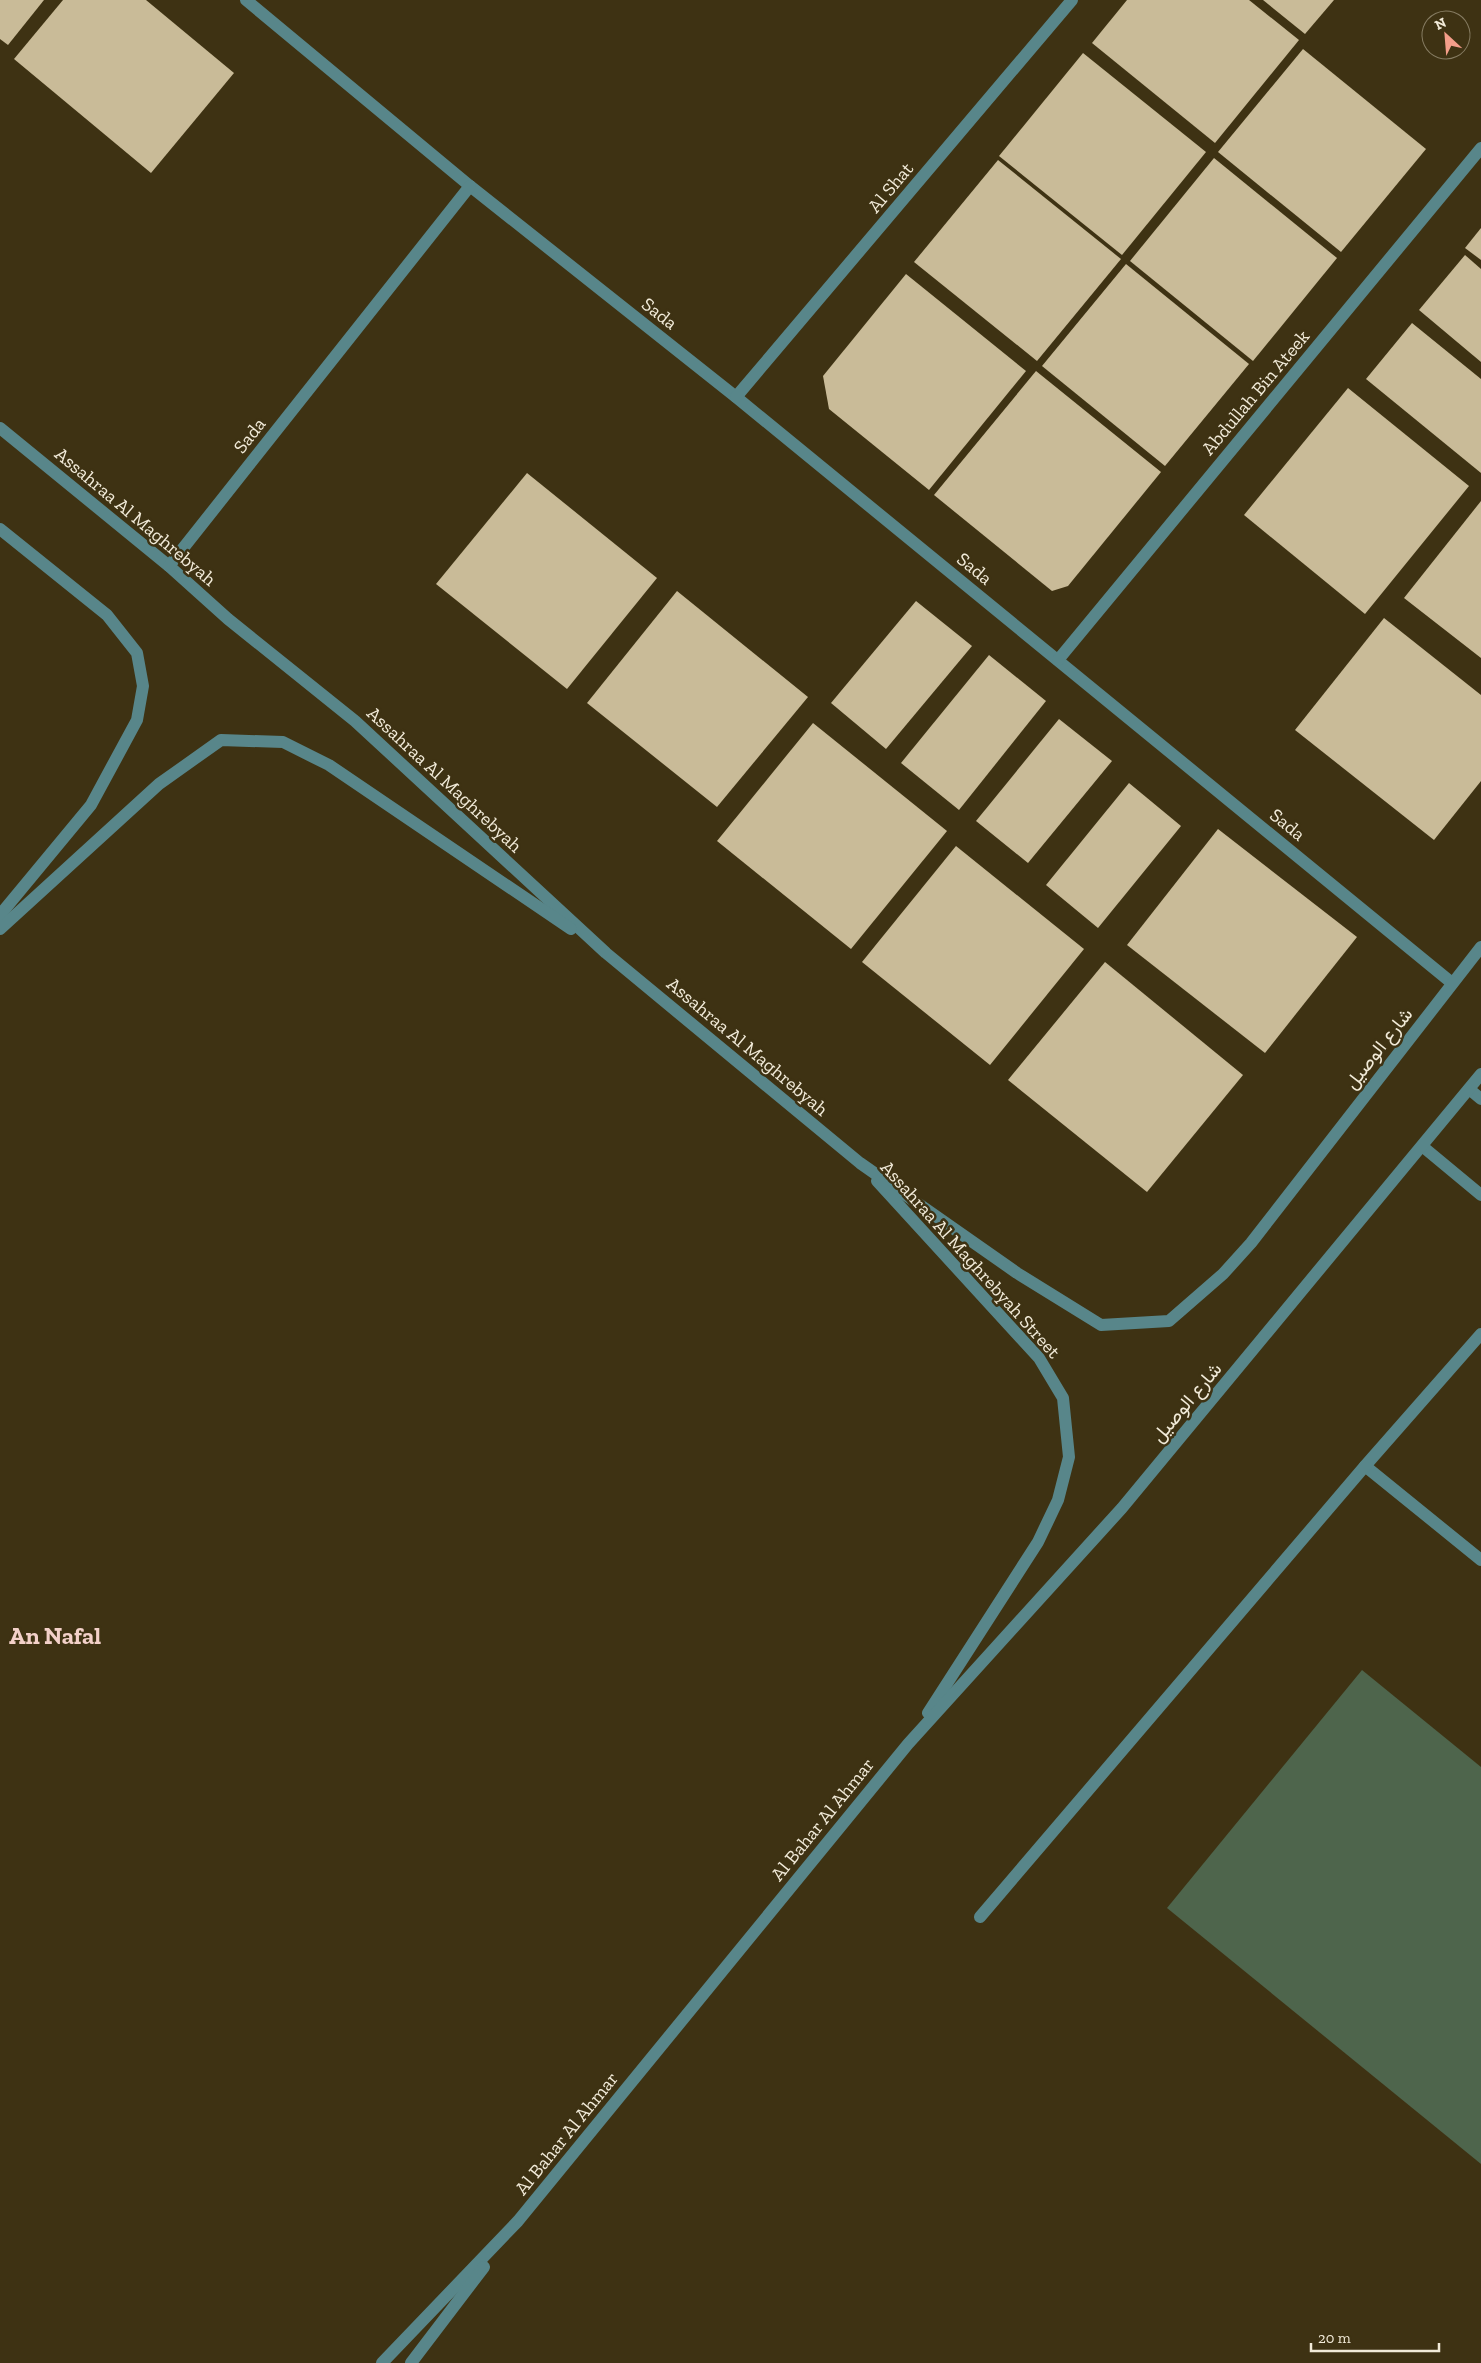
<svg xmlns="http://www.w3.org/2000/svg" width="1481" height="2363" font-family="'Zilla Slab',Vazirmatn,serif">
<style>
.green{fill:#4e654c}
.building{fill:#c9bb98}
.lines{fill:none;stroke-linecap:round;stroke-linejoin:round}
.minor{stroke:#58868a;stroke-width:12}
.labels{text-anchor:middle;stroke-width:5;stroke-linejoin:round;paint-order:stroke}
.street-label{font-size:19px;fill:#f2ebd9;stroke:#3e3213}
.district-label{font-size:24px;font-weight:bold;fill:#f3d1c9;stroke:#3e3213}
</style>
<rect width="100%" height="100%" fill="#3e3213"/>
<!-- green -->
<polygon class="green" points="1362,1670 1481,1767 1481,2164 1167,1908"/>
<!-- building -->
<g class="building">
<polygon points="0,0 44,0 8,45 0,39"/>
<polygon points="63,0 146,0 234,73 151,173 14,59"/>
<polygon points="1127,0 1249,0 1299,40 1215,143 1092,43"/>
<polygon points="1263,0 1334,0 1305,34"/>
<polygon points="1303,49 1426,149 1341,252 1218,152"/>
<polygon points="1083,53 1206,152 1122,255 999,156"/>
<polygon points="1214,158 1337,258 1253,361 1130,261"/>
<polygon points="998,160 1121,259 1037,361 914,262"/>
<polygon points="1481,228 1481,260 1465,248"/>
<polygon points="1465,255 1481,269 1481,362 1419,310"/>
<polygon points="1126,264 1249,364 1165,466 1042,366"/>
<polygon points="906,274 1026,371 929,490 829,409 823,376"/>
<polygon points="1412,323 1481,379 1481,473 1366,379"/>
<polygon points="1036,371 1161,472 1068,586 1052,591 934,495"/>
<polygon points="1348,388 1469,486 1365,614 1244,515"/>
<polygon points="527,473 657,578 567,689 436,584"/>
<polygon points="1481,501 1481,658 1404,598"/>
<polygon points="677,591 808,697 717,807 587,703"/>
<polygon points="916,601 972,646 886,749 831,703"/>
<polygon points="1384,618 1481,695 1481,781 1434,840 1295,730"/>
<polygon points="989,655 1046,701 959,810 901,763"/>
<polygon points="1059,719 1112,761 1028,863 976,821"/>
<polygon points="813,723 947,831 851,949 717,841"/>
<polygon points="1129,783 1181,826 1098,928 1046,885"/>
<polygon points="1218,829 1357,937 1265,1053 1127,945"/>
<polygon points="956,846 1084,949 990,1065 862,962"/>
<polygon points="1105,962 1243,1075 1147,1192 1008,1080"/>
</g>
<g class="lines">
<!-- minor -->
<g class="minor">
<polyline points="246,0 470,186 736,397 1452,983"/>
<polyline points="736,397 1072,0"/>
<polyline points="0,428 169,566 228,619 355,721 606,953 860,1163 1017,1273 1101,1325 1169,1321 1223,1274 1251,1243 1481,947"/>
<polyline points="0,529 107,615 137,653 143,686 137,720 91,805 0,915"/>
<polyline points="169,566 470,186"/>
<polyline points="1058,660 1481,148"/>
<polyline points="0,929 159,784 221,740 283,742 329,765 571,929"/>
<polyline points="1469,1089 1481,1099"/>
<polyline points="1422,1146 1481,1195"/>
<polyline points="877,1181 1039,1358 1063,1398 1069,1457 1058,1500 1038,1542 928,1713"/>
<polyline points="1365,1466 1481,1560"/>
<polyline points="980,1917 1365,1466 1481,1334"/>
<polyline points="382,2363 518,2221 908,1744 1122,1508 1481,1074"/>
<polyline points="411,2363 484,2267"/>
</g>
</g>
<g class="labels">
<!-- street labels -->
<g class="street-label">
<text transform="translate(890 187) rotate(-50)" y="7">Al Shat</text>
<text transform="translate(660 313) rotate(38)" y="7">Sada</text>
<text transform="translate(1255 392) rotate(-50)" y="7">Abdullah Bin Ateek</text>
<text transform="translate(249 435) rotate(-52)" y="7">Sada</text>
<text transform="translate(136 516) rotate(40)" y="7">Assahraa Al Maghrebyah</text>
<text transform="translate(975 568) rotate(39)" y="7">Sada</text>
<text transform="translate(445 779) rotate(43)" y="7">Assahraa Al Maghrebyah</text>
<text transform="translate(1288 824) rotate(39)" y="7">Sada</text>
<text transform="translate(748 1046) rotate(40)" y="7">Assahraa Al Maghrebyah</text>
<text transform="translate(1378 1048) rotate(-52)" y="7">شارع الوصيل</text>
<text transform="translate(971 1259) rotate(48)" y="7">Assahraa Al Maghrebyah Street</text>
<text transform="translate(1186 1402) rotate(-50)" y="7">شارع الوصيل</text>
<text transform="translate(822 1819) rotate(-51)" y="7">Al Bahar Al Ahmar</text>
<text transform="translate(566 2133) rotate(-51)" y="7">Al Bahar Al Ahmar</text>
</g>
<!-- district labels -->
<g class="district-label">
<text x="55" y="1644">An Nafal</text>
</g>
</g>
<!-- north arrow -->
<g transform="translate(1446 35) rotate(334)"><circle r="24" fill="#3e3213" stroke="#867c62"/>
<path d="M0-4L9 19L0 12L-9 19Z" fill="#f49e8a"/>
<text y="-8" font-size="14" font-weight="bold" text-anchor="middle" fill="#f2ebd9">N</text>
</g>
<!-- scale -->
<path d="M1311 2343v8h128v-8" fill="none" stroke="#f2ebd9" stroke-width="2.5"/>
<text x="1318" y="2343" font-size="15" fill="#f2ebd9" stroke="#3e3213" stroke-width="4" paint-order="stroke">20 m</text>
</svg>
